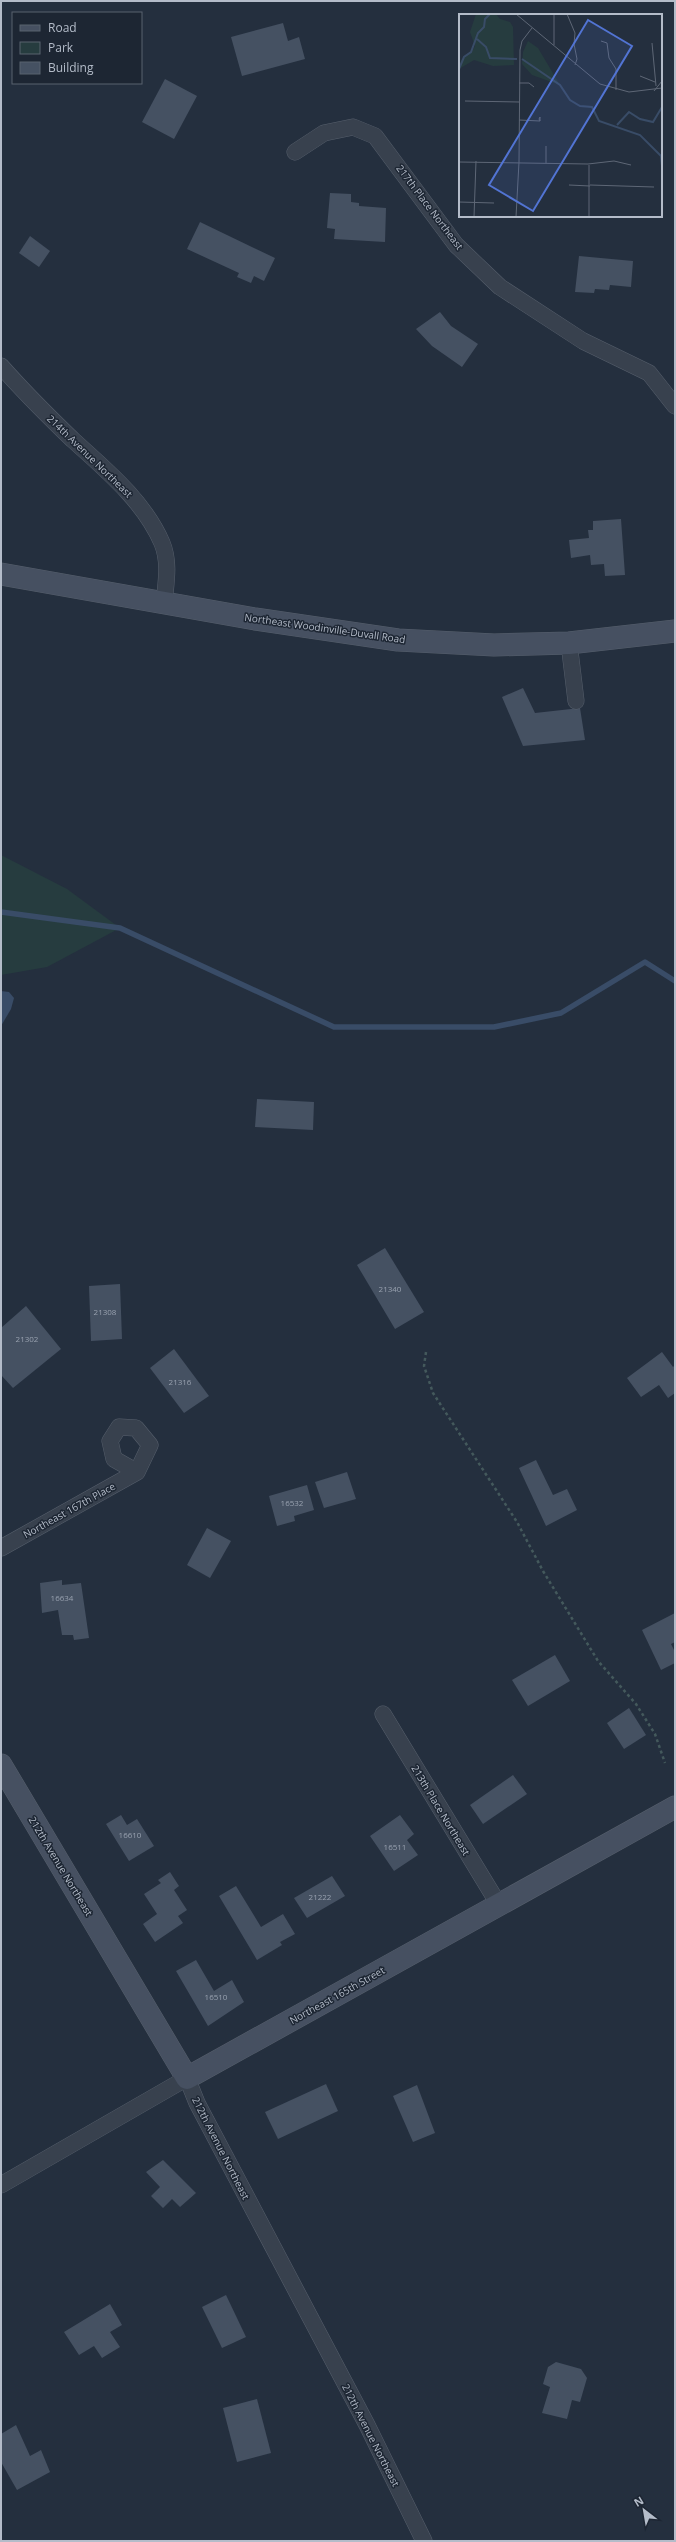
<svg xmlns="http://www.w3.org/2000/svg" width="676" height="2542" font-family="'Open Sans',sans-serif">
<style>
.green{fill:#263c3f}
.water{fill:#394c67}
.lines{fill:none;stroke-linecap:round;stroke-linejoin:round}
.stream{stroke:#394c67;stroke-width:5.5}
.building{fill:#455162}
.street-casing{stroke:#565f6c;stroke-width:17}
.secondary-casing{stroke:#565f6c;stroke-width:23}
.path{stroke:#44595c;stroke-width:2.5;stroke-dasharray:3 3;stroke-linecap:butt}
.street{stroke:#38414e;stroke-width:16}
.secondary{stroke:#465061;stroke-width:22}
.labels{text-anchor:middle;stroke-width:3;stroke-linejoin:round;paint-order:stroke}
.number-label{font-size:8px;fill:#98a1af}
.street-label{font-size:10px;fill:#b4bcc9;stroke:#1d2633}
.inset-river{fill:none;stroke:#394c67;stroke-width:2}
.inset-road{fill:none;stroke:#5e6776;stroke-width:1}
.view{fill:#5274d3;fill-opacity:0.15;stroke:#5274d3;stroke-width:2}
.inset-edge{fill:none;stroke:#b4bcc9;stroke-width:2}
</style>
<rect width="100%" height="100%" fill="#242f3e"/>
<!-- green -->
<polygon class="green" points="1,855 67,889 120,928 47,967 1,975"/>
<!-- water -->
<polygon class="water" points="1,991 9,992 14,998 11,1009 1,1026"/>
<g class="lines">
<!-- stream -->
<polyline class="stream" points="1,912 120,928 334,1027 494,1027 561,1013 645,962 675,981"/>
</g>
<!-- building -->
<g class="building">
<polygon points="283,23 288,41 299,37 305,59 242,76 231,37"/>
<polygon points="165,79 197,96 174,139 142,122"/>
<polygon points="330,193 351,194 351,202 359,203 359,206 386,208 385,242 334,239 335,229 327,228"/>
<polygon points="200,222 275,258 264,281 254,276 251,283 237,277 239,273 187,249"/>
<polygon points="30,236 50,251 39,267 19,253"/>
<polygon points="579,256 633,261 631,287 610,285 609,290 595,289 594,293 575,292"/>
<polygon points="440,312 451,326 478,344 462,367 432,346 416,329"/>
<polygon points="621,519 625,575 605,576 604,564 591,565 590,555 571,558 569,540 589,538 588,530 593,530 593,521"/>
<polygon points="523,688 535,713 580,708 585,740 523,746 502,697"/>
<polygon points="257,1099 314,1102 313,1130 255,1127"/>
<polygon points="385,1248 424,1312 395,1329 357,1265"/>
<polygon points="120,1284 122,1339 91,1341 89,1286"/>
<polygon points="26,1306 61,1349 13,1388 1,1375 1,1328"/>
<polygon points="174,1349 209,1396 184,1413 150,1368"/>
<polygon points="662,1352 673,1367 675,1365 675,1393 668,1398 659,1385 641,1397 627,1378"/>
<polygon points="536,1460 553,1495 567,1489 577,1510 546,1526 519,1468"/>
<polygon points="347,1472 356,1499 324,1508 315,1482"/>
<polygon points="307,1485 314,1510 294,1516 295,1521 277,1526 269,1496"/>
<polygon points="207,1528 231,1541 210,1578 187,1565"/>
<polygon points="62,1580 62,1585 81,1583 89,1638 74,1640 73,1635 62,1635 58,1610 42,1613 40,1583"/>
<polygon points="675,1613 675,1642 671,1644 675,1652 675,1663 661,1670 642,1630"/>
<polygon points="555,1655 570,1681 528,1706 512,1680"/>
<polygon points="629,1708 646,1735 624,1749 607,1723"/>
<polygon points="513,1775 527,1794 483,1824 470,1805"/>
<polygon points="121,1815 127,1825 137,1819 154,1846 129,1861 106,1824"/>
<polygon points="400,1815 414,1834 407,1840 418,1855 394,1871 370,1836"/>
<polygon points="170,1872 179,1886 174,1890 187,1910 178,1916 183,1923 155,1942 143,1924 157,1914 144,1894 161,1883 158,1880"/>
<polygon points="332,1876 345,1896 307,1918 294,1898"/>
<polygon points="236,1886 261,1927 283,1914 295,1934 280,1942 282,1945 257,1960 219,1896"/>
<polygon points="196,1960 214,1991 232,1980 244,2002 208,2026 176,1971"/>
<polygon points="326,2084 338,2111 278,2139 265,2112"/>
<polygon points="417,2085 435,2133 413,2142 393,2096"/>
<polygon points="163,2160 196,2193 180,2207 172,2199 163,2208 151,2196 160,2187 146,2172"/>
<polygon points="226,2295 246,2337 222,2348 202,2307"/>
<polygon points="110,2304 122,2325 110,2332 120,2347 102,2358 94,2346 79,2355 64,2332"/>
<polygon points="556,2362 581,2369 587,2378 580,2402 572,2400 567,2419 542,2413 550,2387 543,2384 548,2367"/>
<polygon points="257,2399 271,2453 237,2462 223,2408"/>
<polygon points="16,2425 30,2456 41,2450 50,2472 17,2490 1,2462 1,2434"/>
</g>
<g class="lines">
<!-- street casing -->
<g class="street-casing">
<g id="street">
<polyline points="295,152 324,133 353,127 375,136 456,245 500,287 583,341 649,373 675,406"/>
<path d="M 1,366 C 24,392 48,416 73,440 C 106,470 144,501 162,543 C 170,562 166,583 164,603"/>
<polyline points="569,643 576,701"/>
<polyline points="1,1548 137,1472 150,1445 136,1428 119,1427 110,1441 114,1459 137,1472"/>
<polyline points="383,1714 499,1905"/>
<polyline points="1,2185 187,2078 197,2103 367,2425 424,2541"/>
</g>
</g>
<!-- secondary casing -->
<g class="secondary-casing">
<g id="secondary">
<polyline points="1,574 255,619 398,640 494,645 569,643 675,631"/>
<polyline points="1,1765 187,2078 675,1807"/>
</g>
</g>
<!-- path -->
<polyline class="path" points="426,1352 424,1366 433,1393 517,1522 543,1571 598,1661 636,1704 655,1734 665,1763"/>
<!-- street -->
<use href="#street" class="street"/>
<!-- secondary -->
<use href="#secondary" class="secondary"/>
</g>
<g class="labels">
<!-- number labels -->
<g class="number-label">
<text x="390" y="1292">21340</text>
<text x="105" y="1315">21308</text>
<text x="27" y="1342">21302</text>
<text x="180" y="1385">21316</text>
<text x="292" y="1506">16532</text>
<text x="62" y="1601">16634</text>
<text x="130" y="1838">16610</text>
<text x="395" y="1850">16511</text>
<text x="320" y="1900">21222</text>
<text x="216" y="2000">16510</text>
</g>
<!-- street labels -->
<g class="street-label">
<text transform="translate(430 207) rotate(53)" y="4">217th Place Northeast</text>
<text transform="translate(90 456) rotate(44)" y="4">214th Avenue Northeast</text>
<text transform="translate(325 628) rotate(8)" y="4">Northeast Woodinville-Duvall Road</text>
<text transform="translate(69 1510) rotate(-29)" y="4">Northeast 167th Place</text>
<text transform="translate(441 1810) rotate(59)" y="4">213th Place Northeast</text>
<text transform="translate(61 1866) rotate(59)" y="4">212th Avenue Northeast</text>
<text transform="translate(337 1995) rotate(-29)" y="4">Northeast 165th Street</text>
<text transform="translate(221 2148) rotate(63)" y="4">212th Avenue Northeast</text>
<text transform="translate(371 2435) rotate(63)" y="4">212th Avenue Northeast</text>
</g>
</g>
<!-- overview -->
<g transform="translate(459 14)">
<rect width="203" height="203" fill="#242f3e"/>
<path d="M 17,0 L 37,0 L 41,5 L 51,8 L 54,13 L 55,51 L 34,52 L 15,46 L 0,55 L 2,46 L 12,39 L 16,32 L 11,18 ZM 69,27 L 79,34 L 101,71 L 73,61 L 63,50 L 64,38 Z" fill="#263c3f"/>
<path class="inset-river" d="M 18,25 L 27,33 L 31,44 L 58,45M 63,45 L 101,71 L 111,86 L 121,92 L 133,93 L 140,107 L 181,121 L 202,142 L 203,152M 0,55 L 5,43 L 12,38 L 19,19 L 25,13 L 26,5 L 31,0M 158,111 L 170,98 L 181,105 L 194,108 L 203,93"/>
<path class="inset-road" d="M 57,0 L 141,70 L 170,78 L 203,74M 108,0 L 116,19 L 115,30 L 118,45 L 116,51M 142,27 L 148,29 L 150,44 L 157,55 L 157,76M 193,29 L 197,72M 95,31 L 95,0M 181,62 L 196,68M 60,69 L 70,69 L 75,73M 195,77 L 203,67M 6,87 L 60,88M 60,106 L 81,107 L 81,103 L 80,105 L 81,107M 87,132 L 87,149M 0,148 L 129,150 L 155,147 L 172,151M 130,151 L 130,203M 110,171 L 131,172M 131,171 L 195,173M 0,188 L 35,189M 15,203 L 17,147M 57,203 L 60,148 L 61,36 L 63,27 L 73,14"/>
<path class="view" d="M 129,6 L 173,32 L 74,197 L 30,171 Z"/>
<rect width="203" height="203" class="inset-edge"/>
</g>
<!-- border -->
<rect width="676" height="2542" fill="none" stroke="#b4bcc9" stroke-width="4"/>
<!-- legend -->
<rect x="12" y="12" width="130" height="72" fill="#1d2633" stroke="#59626f"/>
<rect x="20" y="25" width="20" height="6" fill="#465061" stroke="#59626f"/>
<text x="48" y="32" font-size="12" fill="#b4bcc9">Road</text>
<rect x="20" y="42" width="20" height="12" fill="#263c3f" stroke="#59626f"/>
<text x="48" y="52" font-size="12" fill="#b4bcc9">Park</text>
<rect x="20" y="62" width="20" height="12" fill="#455162" stroke="#59626f"/>
<text x="48" y="72" font-size="12" fill="#b4bcc9">Building</text>
<!-- north arrow -->
<g transform="translate(644 2510) rotate(329)" stroke="#1d2633" stroke-width="3" paint-order="stroke">
<path d="M0-3L7 15L0 10L-7 15Z" fill="#b4bcc9"/>
<text y="-6" font-size="11" font-weight="bold" text-anchor="middle" fill="#b4bcc9">N</text>
</g>
</svg>
